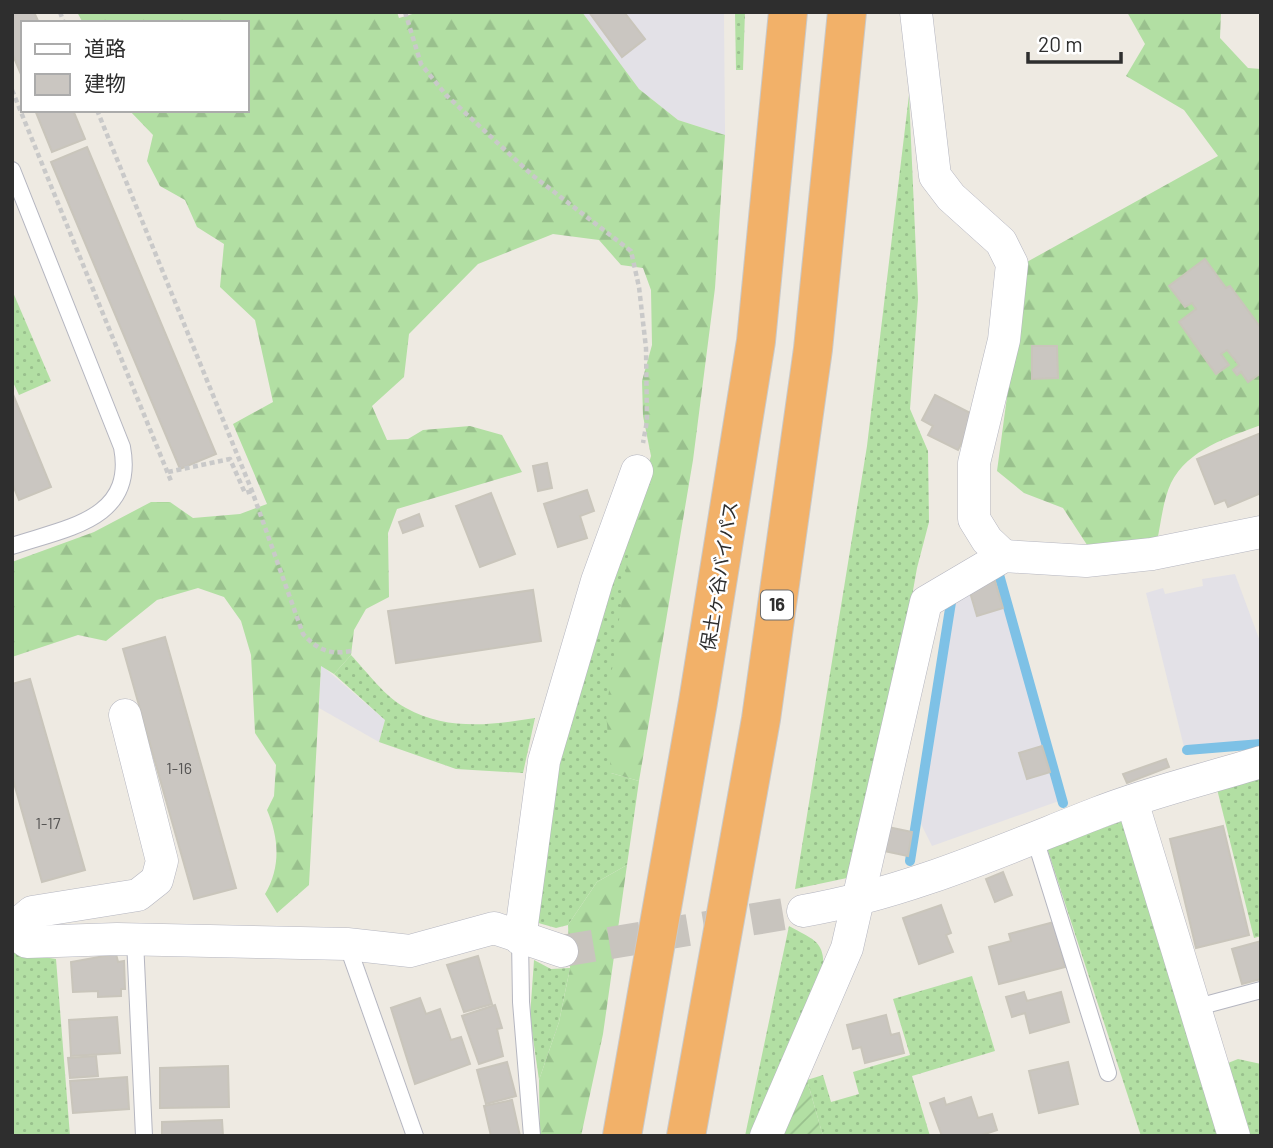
<svg xmlns="http://www.w3.org/2000/svg" width="1273" height="1148" font-family="Barlow,'Noto Sans JP',sans-serif">
<style>
.industrial{fill:#e3e1e7}
.grass{fill:url(#grass-dots)}
.forest{fill:url(#forest-firs)}
.garden{fill:url(#garden-furrows)}
.lines{fill:none;stroke-linecap:round;stroke-linejoin:round}
.stream{stroke:#7ec1e6;stroke-width:10}
.building{fill:#cac6c1;stroke:#c9c5bb;stroke-width:2}
.street-tunnel{stroke:#c8c4be;stroke-width:32;stroke-dasharray:32 16;stroke-linecap:butt}
.lane-casing{stroke:#b5b6c0;stroke-width:18}
.street-casing{stroke:#b5b6c0;stroke-width:33}
.highway-casing{stroke:#c9c9c9;stroke-width:40}
.path{stroke:#c9c9c9;stroke-width:4.5;stroke-dasharray:5 3.5;stroke-linecap:butt}
.lane{stroke:#fff;stroke-width:16}
.street{stroke:#fff;stroke-width:32}
.highway{stroke:#f2b169;stroke-width:38}
.labels{text-anchor:middle;stroke-width:5;stroke-linejoin:round;paint-order:stroke}
.number-label{font-size:16px;fill:#555453}
.shield{fill:#fff;stroke:#6d6d6d;stroke-width:2}
.shield-label{font-size:18px;font-weight:bold;fill:#2e2e2e}
.street-label{font-size:19px;fill:#2e2e2e;stroke:#fff}
</style>
<defs>
<pattern id="grass-dots" width="8" height="8" patternUnits="userSpaceOnUse" patternTransform="scale(1.75)"><rect width="8" height="8" fill="#b2dfa3"/><path d="M2 2h.1M6 6h.1" fill="none" stroke="#99c08d" stroke-width="1.8" stroke-linecap="round"/></pattern>
<pattern id="forest-firs" width="22" height="20" patternUnits="userSpaceOnUse" patternTransform="scale(1.75)"><rect width="22" height="20" fill="#b2dfa3"/><path d="M5 1l3.5 6h-7zM16 11l3.5 6h-7z" fill="#99c08d"/></pattern>
<pattern id="garden-furrows" width="10" height="10" patternUnits="userSpaceOnUse" patternTransform="scale(1.75)"><rect width="10" height="10" fill="#b2dfa3"/><path d="M-1 1l2-2M0 10L10 0M9 11l2-2" fill="none" stroke="#99c08d"/></pattern>
</defs>
<rect width="100%" height="100%" fill="#eeeae2"/>
<!-- industrial -->
<g class="industrial">
<polygon points="582,12 724,12 725,135 678,120 639,89"/>
<polygon points="994,574 1059,801 932,846 919,820 951,598"/>
<polygon points="1235,574 1261,644 1261,739 1184,747 1146,593 1163,588 1165,594 1203,586 1202,579"/>
<polygon points="321,665 385,720 379,742 319,708"/>
</g>
<!-- grass -->
<g class="grass">
<polygon points="735,12 745,12 743,70 736,70"/>
<polygon points="909,95 918,299 910,409 928,451 929,522 917,568 893,703 871,796 847,878 795,889 867,446"/>
<polygon points="12,290 51,381 19,395 12,380"/>
<polygon points="645,473 611,773 639,781 627,865 597,882 568,925 556,928 535,922 558,751"/>
<path d="M 351,655 C 367,672 385,697 406,708 C 447,731 492,725 535,718 L 523,773 L 456,769 L 379,742 L 385,720 L 334,674 Z"/>
<polygon points="1261,773 1261,936 1254,938 1216,785"/>
<polygon points="1131,818 1229,1136 1141,1136 1047,848"/>
<path d="M 789,926 C 814,940 826,941 823,972 L 752,1136 L 745,1136 Z"/>
<polygon points="12,952 56,959 70,1136 12,1136"/>
<polygon points="534,960 551,969 570,968 559,1022 539,1080 530,1017"/>
<polygon points="972,976 995,1051 912,1076 930,1136 823,1136 807,1080 823,1075 831,1102 859,1094 853,1072 910,1055 893,999"/>
<polygon points="1238,1059 1261,1064 1261,1136 1248,1136 1223,1072 1228,1063"/>
</g>
<!-- forest -->
<g class="forest">
<path d="M 77,12 L 397,12 L 399,18 L 419,12 L 582,12 L 639,89 L 678,120 L 725,135 L 715,288 L 693,460 L 639,781 L 611,773 L 606,712 L 634,514 L 651,456 L 643,416 L 642,381 L 652,345 L 651,290 L 643,268 L 621,265 L 599,240 L 553,234 L 478,264 L 409,334 L 404,377 L 372,406 L 387,440 L 408,439 L 423,430 L 470,426 L 502,435 L 522,472 L 397,509 L 388,533 L 389,597 L 366,609 L 354,630 L 351,655 L 334,674 L 321,666 L 309,885 L 277,913 L 265,894 C 281,867 279,838 267,810 L 274,796 L 276,765 L 255,733 L 251,655 L 241,621 L 224,597 L 198,588 L 157,600 L 106,641 L 78,635 L 12,657 L 12,562 L 94,532 L 151,502 L 170,502 L 193,518 L 240,514 L 267,504 L 233,424 L 273,402 L 255,320 L 220,287 L 224,244 L 197,227 L 185,200 L 160,186 L 147,161 L 153,135 L 129,110 L 247,110 L 247,23 L 83,23 Z"/>
<path d="M 1127,12 L 1221,12 L 1220,38 L 1248,68 L 1261,69 L 1261,425 C 1229,437 1188,449 1171,483 C 1163,500 1161,523 1157,541 L 1091,551 L 1063,508 L 1024,493 L 997,471 L 1025,263 L 1218,156 L 1184,110 L 1126,76 L 1145,44 Z"/>
<polygon points="627,865 603,1034 581,1136 540,1136 539,1080 559,1022 570,968 568,925 597,882"/>
</g>
<!-- garden -->
<polygon class="garden" points="807,1080 823,1136 779,1136"/>
<g class="lines">
<!-- stream -->
<g class="stream">
<polyline points="998,571 1063,803"/>
<polyline points="1187,750 1261,744"/>
<polyline points="910,861 952,596"/>
</g>
</g>
<!-- building -->
<g class="building">
<polygon points="12,12 34,12 39,23 23,23 23,79 12,53"/>
<polygon points="589,12 624,12 645,39 622,57"/>
<polygon points="35,110 73,110 85,139 52,152"/>
<polygon points="87,147 216,454 180,469 51,162"/>
<polygon points="1205,259 1226,288 1230,286 1261,328 1261,373 1248,382 1241,372 1237,375 1233,370 1239,365 1227,350 1221,354 1229,365 1216,374 1179,322 1196,309 1192,303 1185,307 1169,286"/>
<polygon points="1032,346 1057,346 1058,378 1032,379"/>
<polygon points="12,392 51,487 19,500 12,483"/>
<polygon points="935,395 976,416 958,450 928,435 933,426 922,420"/>
<polygon points="1261,433 1261,493 1228,507 1225,500 1215,504 1197,459"/>
<polygon points="547,463 552,488 538,491 533,466"/>
<polygon points="587,490 594,511 580,516 587,538 558,547 544,504"/>
<polygon points="491,493 515,554 480,567 456,506"/>
<polygon points="419,514 423,526 403,533 399,522"/>
<polygon points="995,581 1003,608 977,616 969,589"/>
<polygon points="533,590 541,641 396,663 388,611"/>
<polygon points="165,637 236,888 194,899 123,649"/>
<polygon points="30,679 85,870 42,882 12,776 12,684"/>
<polygon points="1042,746 1050,772 1027,779 1019,753"/>
<polygon points="1166,759 1169,767 1127,783 1123,774"/>
<polygon points="1223,826 1249,935 1196,948 1170,839"/>
<polygon points="888,827 912,832 908,856 884,851"/>
<polygon points="1003,872 1012,895 995,902 986,879"/>
<polygon points="941,905 951,933 946,935 953,952 919,964 903,918"/>
<polygon points="1054,922 1065,967 999,984 989,947 1011,941 1009,934"/>
<polygon points="1261,941 1261,979 1242,984 1232,949"/>
<polygon points="116,954 118,962 124,961 125,989 121,989 121,996 98,997 98,991 73,992 71,962"/>
<polygon points="478,956 492,1004 464,1012 447,965"/>
<polygon points="1024,992 1027,1001 1061,992 1069,1022 1030,1033 1025,1013 1012,1017 1006,997"/>
<polygon points="420,998 426,1014 440,1009 451,1040 461,1037 470,1064 415,1084 391,1008"/>
<polygon points="495,1005 502,1028 497,1029 503,1056 479,1064 462,1016"/>
<polygon points="886,1015 891,1035 899,1033 904,1053 865,1063 861,1047 853,1049 847,1025"/>
<polygon points="117,1017 120,1053 71,1056 69,1020"/>
<polygon points="96,1056 98,1076 70,1078 68,1058"/>
<polygon points="507,1062 516,1096 486,1104 477,1070"/>
<polygon points="1068,1062 1078,1104 1039,1113 1029,1071"/>
<polygon points="228,1066 229,1107 160,1108 160,1068"/>
<polygon points="127,1077 129,1109 73,1113 70,1081"/>
<polygon points="971,1097 978,1118 992,1114 997,1130 979,1136 942,1136 930,1103 944,1098 946,1105"/>
<polygon points="512,1100 520,1136 491,1136 484,1106"/>
<polygon points="222,1120 223,1136 162,1136 162,1122"/>
</g>
<g class="lines">
<!-- street-tunnel -->
<polyline class="street-tunnel" points="562,951 803,911"/>
<!-- lane casing -->
<g class="lane-casing">
<g id="lane">
<path d="M 12,170 L 122,447 C 136,520 65,528 12,546"/>
<polyline points="1035,839 1108,1073"/>
<polyline points="520,939 521,1002 532,1136"/>
<polyline points="135,940 144,1136"/>
<polyline points="347,944 415,1136"/>
<polyline points="1194,1008 1261,990"/>
</g>
</g>
<!-- street casing -->
<g class="street-casing">
<g id="street">
<polyline points="916,12 935,176 951,197 1001,242 1012,264 1004,340 974,463 974,519 987,540 1004,556"/>
<polyline points="1132,801 1234,1136"/>
<path d="M 803,911 C 907,893 1000,851 1097,813 C 1150,792 1206,779 1261,762"/>
<polyline points="12,931 27,942 117,939 347,944 410,951 494,928 562,951"/>
<polyline points="14,933 19,923 32,912 138,895 157,880 162,861 125,715"/>
<polyline points="520,939 544,761 597,581 637,471"/>
<polyline points="766,1136 847,948 926,602 1004,556 1086,561 1152,554 1261,532"/>
</g>
</g>
<!-- highway casing -->
<g class="highway-casing">
<g id="highway">
<polyline points="622,1136 698,702 756,341 788,12"/>
<polyline points="686,1136 761,719 813,349 847,12"/>
</g>
</g>
<!-- path -->
<g class="path">
<polyline points="60,12 64,23"/>
<polyline points="405,12 421,64 446,95 532,175 631,251 639,287 646,348 647,421 643,443"/>
<polyline points="12,90 171,481"/>
<path d="M 97,110 L 252,491 L 303,634 C 318,650 329,655 351,651"/>
<polyline points="168,472 230,459 245,493 252,491"/>
</g>
<!-- lane -->
<use href="#lane" class="lane"/>
<!-- street -->
<use href="#street" class="street"/>
<!-- highway -->
<use href="#highway" class="highway"/>
</g>
<g class="labels">
<!-- number labels -->
<g class="number-label">
<text x="179" y="774">1-16</text>
<text x="48" y="829">1-17</text>
</g>
<!-- shield labels -->
<rect class="shield" x="761" y="590.5" width="32" height="29" rx="5"/>
<g class="shield-label">
<text x="777" y="611">16</text>
</g>
<!-- street labels -->
<g class="street-label">
<text transform="translate(719 576) rotate(-81)" y="7">保土ヶ谷バイパス</text>
</g>
</g>
<!-- border -->
<rect width="1273" height="1148" fill="none" stroke="#2e2e2e" stroke-width="28"/>
<!-- legend -->
<rect x="21" y="21" width="228" height="91" fill="#ffffff" stroke="#ababab" stroke-width="2"/>
<rect x="35" y="44" width="35" height="10" fill="#ffffff" stroke="#ababab" stroke-width="2"/>
<text x="84" y="56" font-size="21" fill="#2e2e2e">道路</text>
<rect x="35" y="74" width="35" height="21" fill="#cac6c1" stroke="#ababab" stroke-width="2"/>
<text x="84" y="91" font-size="21" fill="#2e2e2e">建物</text>
<!-- scale -->
<path d="M1028 52v10h93v-10" fill="none" stroke="#2e2e2e" stroke-width="3.5"/>
<text x="1038" y="52" font-size="21" fill="#2e2e2e" stroke="#ffffff" stroke-width="5" paint-order="stroke">20 m</text>
</svg>
